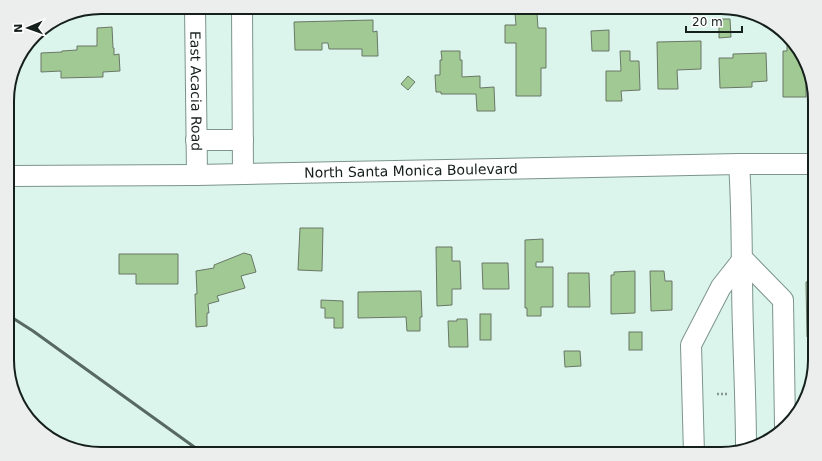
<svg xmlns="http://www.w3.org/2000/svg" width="822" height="461" font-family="'DejaVu Sans',sans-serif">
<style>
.building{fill:#a1c994;stroke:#6a7766}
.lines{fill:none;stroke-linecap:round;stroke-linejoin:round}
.minor-casing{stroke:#7c948c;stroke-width:22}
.path{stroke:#849790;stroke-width:2.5;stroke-dasharray:2 2;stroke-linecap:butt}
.minor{stroke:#fff;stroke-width:20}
.rail{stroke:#586863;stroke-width:3}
.labels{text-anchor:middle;stroke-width:3;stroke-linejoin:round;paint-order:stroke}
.street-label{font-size:14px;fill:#151f1c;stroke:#fff}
.rim{fill:none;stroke:#151f1c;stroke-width:2}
</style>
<rect width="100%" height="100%" fill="#dbf5ec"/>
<!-- building -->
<g class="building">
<polygon points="515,13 537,13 538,28 546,28 546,68 541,68 541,96 516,96 516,43 505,43 505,25 516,25"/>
<polygon points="719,19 730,19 731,37 719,38"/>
<polygon points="373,20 373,32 377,31 378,56 362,56 362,49 329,49 328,43 322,43 322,50 295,50 294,22"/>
<polygon points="112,27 113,48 114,48 114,55 119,54 120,71 103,72 103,77 61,78 61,71 41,72 41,53 62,52 62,51 77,50 77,46 97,46 97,28"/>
<polygon points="609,30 609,51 592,51 591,31"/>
<polygon points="787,40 790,40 799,49 806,68 806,97 783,97 783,51 787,51"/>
<polygon points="701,41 701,69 677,70 678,89 658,89 657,42"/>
<polygon points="441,51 460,51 460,60 462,60 462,77 480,76 480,88 494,87 495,111 477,111 476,94 441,94 441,92 436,92 435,75 440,75 440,60 442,60"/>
<polygon points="620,51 630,51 630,61 639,61 640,90 621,91 622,101 606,101 606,71 621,71"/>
<polygon points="766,53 767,81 752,82 752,87 720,88 719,58 733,58 733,54"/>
<polygon points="408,76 415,82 408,90 401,84"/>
<polygon points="300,228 323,228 322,271 298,270"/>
<polygon points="543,239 543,262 536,262 536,267 553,267 553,307 541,307 541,316 527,316 527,308 525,308 525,240"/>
<polygon points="436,247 452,247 452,261 460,261 461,289 452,289 452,305 437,306"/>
<polygon points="808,252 815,252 815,367 810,367 809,337 807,337 806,282 809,281"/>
<polygon points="244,253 251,255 256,272 241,276 245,288 217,296 219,301 208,304 209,313 207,313 207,326 196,327 195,294 197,294 196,271 214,268 214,265"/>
<polygon points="119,254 178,254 178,284 136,284 136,274 119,274"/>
<polygon points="482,263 508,263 509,289 483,289"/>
<polygon points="635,271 635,313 611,314 611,275 614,275 614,272"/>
<polygon points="650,271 664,271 665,281 672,281 672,310 651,311"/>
<polygon points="568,273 589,273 590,307 568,307"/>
<polygon points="421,291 422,317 420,317 420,331 407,331 406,317 358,318 358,292"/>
<polygon points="321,300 343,301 343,328 334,328 334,318 325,318 325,308 321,308"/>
<rect x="480" y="314" width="11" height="26"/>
<polygon points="457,319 467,319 468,347 449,347 448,321 457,321"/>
<rect x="629" y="332" width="13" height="18"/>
<polygon points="564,351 580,351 581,366 565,367"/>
</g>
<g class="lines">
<!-- minor casing -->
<g class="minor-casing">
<g id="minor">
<path id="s1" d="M 195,7 L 197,175"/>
<polyline points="242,7 243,174"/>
<polyline points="196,140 243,140"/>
<path d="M 739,164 C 743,219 741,274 743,329 C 744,368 746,408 746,448"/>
<path id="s2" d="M 8,176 L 197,175 L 739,164 L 815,164"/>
<polyline points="743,259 783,300 785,426"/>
<polyline points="694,454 691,345 721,287 743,259"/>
</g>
</g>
<!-- path -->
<polyline class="path" points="717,394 727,394"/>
<!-- minor -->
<use href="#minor" class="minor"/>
<!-- rail -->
<polyline class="rail" points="8,315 33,331 204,454"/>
</g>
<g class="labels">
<!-- street labels -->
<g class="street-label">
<text dy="5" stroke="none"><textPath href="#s1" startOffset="84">East Acacia Road</textPath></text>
<text dy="5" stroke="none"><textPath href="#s2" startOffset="403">North Santa Monica Boulevard</textPath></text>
</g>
</g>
<!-- crop -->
<path d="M0 0H822V461H0ZM101 14H721A87 87 0 0 1 808 101V360A87 87 0 0 1 721 447H101A87 87 0 0 1 14 360V101A87 87 0 0 1 101 14Z" fill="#eceded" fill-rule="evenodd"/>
<path class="rim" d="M101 14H721A87 87 0 0 1 808 101V360A87 87 0 0 1 721 447H101A87 87 0 0 1 14 360V101A87 87 0 0 1 101 14Z"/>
<!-- north arrow -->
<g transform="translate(28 28) rotate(268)" stroke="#ffffff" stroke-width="3" paint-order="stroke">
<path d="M0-3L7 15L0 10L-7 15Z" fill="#151f1c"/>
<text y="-6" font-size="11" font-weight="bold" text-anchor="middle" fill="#151f1c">N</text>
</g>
<!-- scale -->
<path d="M686 26v6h56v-6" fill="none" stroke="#151f1c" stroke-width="2"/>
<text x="692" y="26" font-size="12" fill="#151f1c" stroke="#ffffff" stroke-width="3" paint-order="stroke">20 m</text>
</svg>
